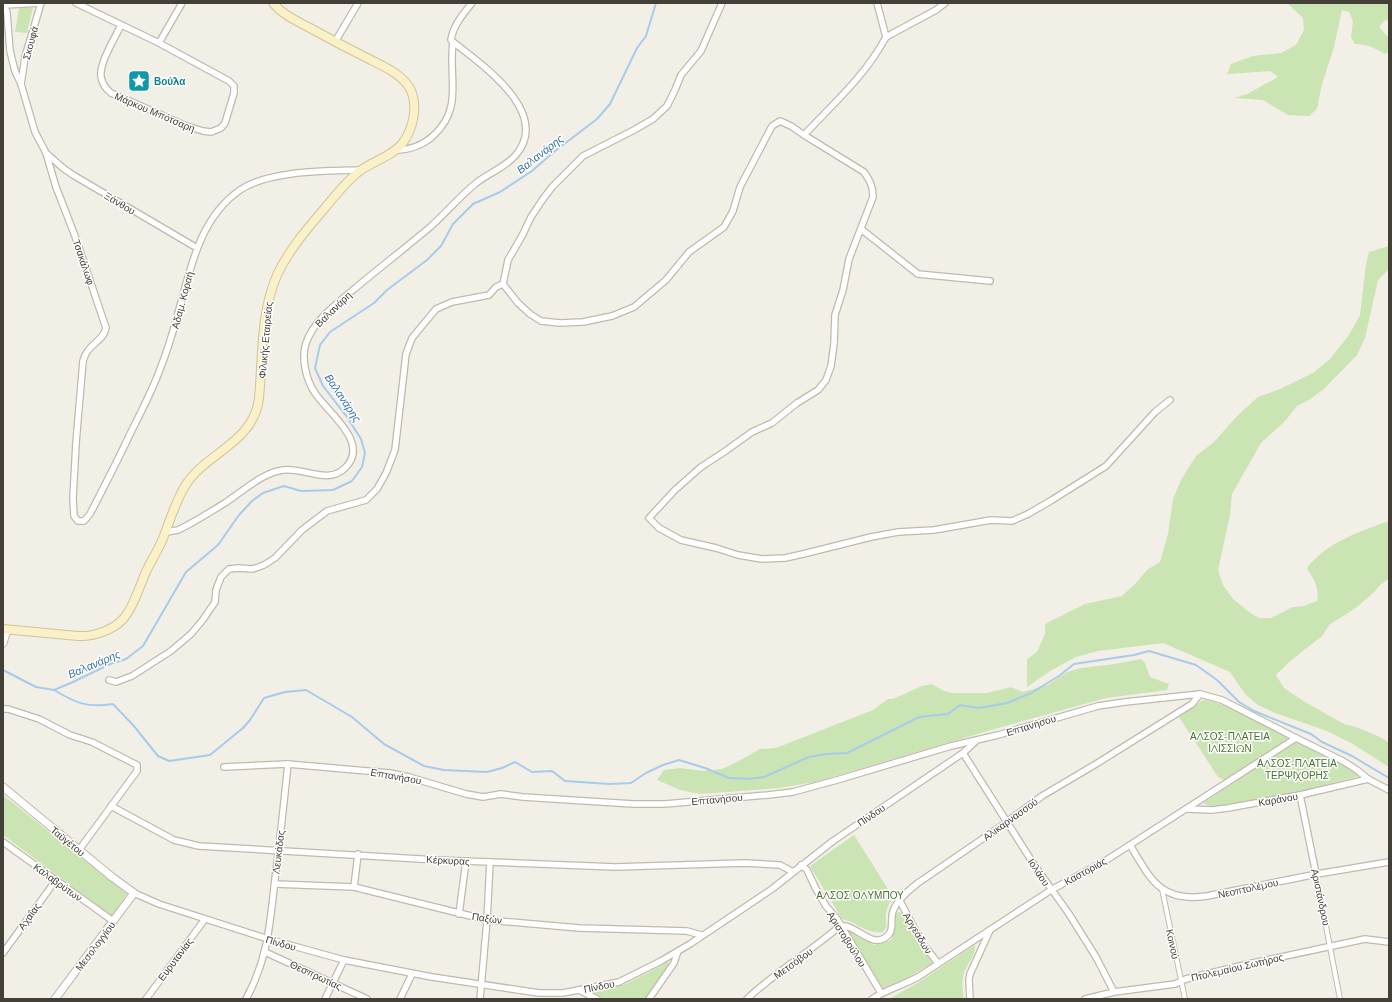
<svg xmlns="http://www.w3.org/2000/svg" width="1392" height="1002" font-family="Montserrat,sans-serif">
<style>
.green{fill:#cbe4b3}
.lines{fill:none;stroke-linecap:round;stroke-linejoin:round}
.stream{stroke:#a8cbeb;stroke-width:2}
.pedestrian-casing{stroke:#c0baad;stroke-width:6}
.minor-casing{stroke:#c0baad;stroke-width:8}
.tertiary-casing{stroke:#c0baad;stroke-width:9}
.secondary-casing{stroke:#cfc49a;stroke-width:10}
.pedestrian{stroke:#fff;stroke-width:4}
.minor{stroke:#fff;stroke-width:5.5}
.tertiary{stroke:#fff;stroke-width:7}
.secondary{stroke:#faf1c9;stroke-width:8}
.labels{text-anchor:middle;stroke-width:3;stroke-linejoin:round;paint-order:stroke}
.street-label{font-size:10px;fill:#454037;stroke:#fff}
.culture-label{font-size:10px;font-weight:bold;fill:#0d838f;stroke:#fff;text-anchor:start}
.park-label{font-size:10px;fill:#44722e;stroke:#fff}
.water-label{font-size:11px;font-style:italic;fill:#3873a9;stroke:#fff}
</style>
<rect width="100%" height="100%" fill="#f2efe7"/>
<!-- green -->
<g class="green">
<path d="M 1287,3 L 1389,3 L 1389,21 L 1385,20 L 1379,27 L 1389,38 L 1389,52 L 1385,54 C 1375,48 1367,44 1355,44 L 1351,37 L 1353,21 L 1349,12 L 1342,10 L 1334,47 L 1322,84 L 1317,109 L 1309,116 L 1288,115 L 1263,100 L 1234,98 L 1247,94 L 1278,77 L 1270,71 L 1227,74 L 1231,64 L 1253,56 L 1281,53 L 1296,45 L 1304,30 L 1303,18 Z"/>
<polygon points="19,8 33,8 27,33 15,32"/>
<path d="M 1389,246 L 1389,269 L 1378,280 L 1365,338 L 1357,355 L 1324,389 L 1307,401 L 1297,406 L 1285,421 L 1261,443 L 1232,494 L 1230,515 L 1218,570 L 1223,585 L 1233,599 L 1249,612 L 1259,618 L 1271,618 L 1293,607 L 1304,606 L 1317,601 C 1320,589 1313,578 1307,568 C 1327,542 1359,532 1389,521 L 1389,579 L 1381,584 L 1373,593 L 1357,607 L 1342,617 L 1330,624 L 1322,636 L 1289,662 L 1276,675 L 1284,688 L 1305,702 L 1344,724 L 1359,728 L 1382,738 L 1389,743 L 1389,767 L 1351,743 L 1327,731 L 1275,713 L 1258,705 L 1245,694 L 1230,672 L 1163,643 L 1098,651 L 1076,657 L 1050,671 L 1027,687 L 1027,659 L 1037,652 L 1045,634 L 1045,624 L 1085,604 L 1122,596 L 1135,584 L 1147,570 L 1160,562 L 1168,534 L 1173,499 L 1181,480 L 1196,456 L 1214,442 L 1237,416 L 1258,397 L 1280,389 L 1313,373 L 1330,359 L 1349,335 L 1360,315 L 1366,264 L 1369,252 Z"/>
<polygon points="1141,659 1145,663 1150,677 1169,684 1167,690 1106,698 991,730 815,782 779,788 700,794 680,790 657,780 664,770 680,768 703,771 722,769 737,762 760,749 776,748 873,710 888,699 893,699 922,686 932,684 942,690 952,693 987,693 1011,687 1023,692 1048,685 1067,672 1081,668 1115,664"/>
<path d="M 1203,700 C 1224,701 1268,728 1288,738 L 1283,743 L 1224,780 L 1218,777 L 1179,717 Z"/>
<polygon points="1296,742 1346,767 1359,776 1303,791 1219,806 1209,806 1203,803"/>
<polygon points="3,795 127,894 112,916 3,835"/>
<path d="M 854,835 L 893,897 C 887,906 884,915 887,926 L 883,932 C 866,934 858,923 842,919 L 810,866 Z"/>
<polygon points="899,912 901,913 932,963 909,977 883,988 849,934 850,932 874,945 891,940 896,924 895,914"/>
<path d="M 975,945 C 976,956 967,963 964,973 C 961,981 963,991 964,999 L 889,999 L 919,982 Z"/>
<polygon points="668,962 670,964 646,999 603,999 590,992 626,984"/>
</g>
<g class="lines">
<!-- stream -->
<g class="stream">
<polyline points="3,670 36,687 54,690 73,682 110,664 126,659 143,646 186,572 218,545 239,515 252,501 263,493 284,486 301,491 333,490 352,481 362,467 365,453 361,439 347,417 323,386 315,368 320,345 330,332 374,303 387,290 427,260 441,246 453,224 473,204 500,192 532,171 555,151 597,119 610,104 637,48 646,36 656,3"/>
<path d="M 54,690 C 76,703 86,708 113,704 L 133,725 L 158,756 L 169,761 L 210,755 L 243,728 L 250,720 L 264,698 L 285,692 L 306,690 L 352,717 L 384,744 L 424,766 L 444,770 L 487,772 L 502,768 L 515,762 L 532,772 L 552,771 L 565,781 L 610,784 L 631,783 L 646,773 L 663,765 L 679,760 L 705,768 L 729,778 L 749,779 L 764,777 L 809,757 L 826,754 L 847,753 L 919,717 L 948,714 L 960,705 L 979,708 L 1007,703 L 1031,693 L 1059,676 L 1074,664 L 1134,655 L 1149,651 L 1196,665 L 1217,680 L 1239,702 L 1254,711 L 1311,734 L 1322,742 L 1352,756 L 1389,778"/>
</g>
<!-- pedestrian casing -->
<g class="pedestrian-casing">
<g id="pedestrian">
<polyline points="1316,874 1340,999"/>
<polyline points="1162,889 1185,999"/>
</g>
</g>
<!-- minor casing -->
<g class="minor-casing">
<g id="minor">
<path d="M 4,3 L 7,13 L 10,51 L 15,71 L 21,84 L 35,132 L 46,153 L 56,187 L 75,236 L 106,328 C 104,341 87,344 83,361 L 76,443 L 73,498 L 74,516 L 78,521 L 84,521 L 90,514 C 104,487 118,460 131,432 C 141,412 151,393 159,372 C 166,354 172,336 177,317 C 190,272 198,219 240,190 C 270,170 326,171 361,170"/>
<path d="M 76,3 L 159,43 L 229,81 L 234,86 L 234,93 L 225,123 L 221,128 L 211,132 L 203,131 L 184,125 L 111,93 C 106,89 102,83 101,77 C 99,63 115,38 121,25"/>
<polyline points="722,3 701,51 681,75 675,90 667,106 653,119 634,130 583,156 553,186 543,199 531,217 522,236 508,260 503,284 518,303 530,314 541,321 560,323 583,322 612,316 634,307 666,280 689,252 724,227 733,211 740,187 772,126 780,121 791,126 804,135"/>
<path d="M 877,3 L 886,37 C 866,75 833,104 804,135 L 864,172 C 870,181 873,186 873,197 L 849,259 L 843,290 L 835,315 L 834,344 L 831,366 L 826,380 L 818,390 L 797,403 L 772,423 L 752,432 L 724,452 L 701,467 L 675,490 L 649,518 L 659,528 L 681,540 L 716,548 L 738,555 L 762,559 L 785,558 L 803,554 L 871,537 L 898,532 L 934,530 L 991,520 L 1012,521 L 1028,514 L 1052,500 L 1106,466 L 1155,412 L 1170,400"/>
<polyline points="5,5 41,3"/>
<polyline points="886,37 936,10 945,3"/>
<polyline points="335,42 358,3"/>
<polyline points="159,43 182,3"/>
<polyline points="21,84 25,57 41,3"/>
<path d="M 396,150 C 409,150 423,145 433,136 C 464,108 448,78 453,42 L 451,40 C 453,26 463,14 472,3"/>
<polyline points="46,153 63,168 73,175 197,248"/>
<polyline points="861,229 918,274 990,281"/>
<path d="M 166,532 L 178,530 L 186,526 C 199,519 212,511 225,503 C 243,491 262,473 283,470 C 304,467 328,485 345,468 C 371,443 328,413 315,393 C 306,380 301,358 306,343 C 314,320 336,305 353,290 C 378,269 404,249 429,228 C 445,214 459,197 475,184 C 487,174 504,168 515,156 C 553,113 482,65 453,42"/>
<polyline points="109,680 116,682 132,676 171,651 191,634 202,621 215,602 216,590 221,577 229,569 238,568 253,569 264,565 275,558 302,530 327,511 366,500 377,489 386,473 395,450 406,354 412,338 436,309 452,302 489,295 496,287 503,284"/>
<polyline points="3,709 8,709 39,719 70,735 92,742 137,765 137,771 79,850"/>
<polyline points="963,753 1033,863 1069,914 1096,957 1114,992"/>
<polyline points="224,767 288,764 390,773 409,777 466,794 483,797 501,794 523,797 633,804 665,804 768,795 793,792 837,780 951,746 998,735 1098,706 1125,702 1200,694 1222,700 1296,738 1343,761 1357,770 1368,779 1389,790"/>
<polyline points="1300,795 1316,874"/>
<polyline points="111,806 174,840 199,846 437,860 615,867 745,863 780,865 793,872"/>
<polyline points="1187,809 1212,810 1228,808 1300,795 1368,779"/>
<polyline points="3,842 113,921"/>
<path d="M 1130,845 C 1151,880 1161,903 1207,896 L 1317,874 L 1389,862"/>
<polyline points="801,865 807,870 816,889 826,906 837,919 881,993"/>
<polyline points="275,884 354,887 487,920 579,928 687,931 701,935"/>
<polyline points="354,887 358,854"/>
<polyline points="134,893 159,904 268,939 344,960 432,977 539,993 563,993 619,982 661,961 690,944 772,889 833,841 963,753 976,741"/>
<polyline points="900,901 922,943 938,963"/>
<polyline points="459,914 466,861"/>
<polyline points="265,952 367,999"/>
<polyline points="3,953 56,880"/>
<polyline points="579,990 597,999"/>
<polyline points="146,999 205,919"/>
<path d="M 246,999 C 268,959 270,923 275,879 C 280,841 284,802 288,764"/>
<polyline points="325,999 344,960"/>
<polyline points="400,999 412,974"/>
<polyline points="480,999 487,920 490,862"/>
<polyline points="649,999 674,963 678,951"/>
<path d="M 747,999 C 775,972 810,952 840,926 C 855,923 871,949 886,937 C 895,931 890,920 893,911 C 897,900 909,890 918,883 L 1007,822 L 1042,796 L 1096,764 L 1192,704 L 1200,694"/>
<path d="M 872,999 C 886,990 903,985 918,977 L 1051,890 L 1105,861 L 1296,738"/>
<polyline points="970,999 969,980 970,974 990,930"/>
<polyline points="1085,999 1114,992 1175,984 1186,979 1248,964 1365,939 1389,942"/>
</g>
</g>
<!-- tertiary casing -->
<g class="tertiary-casing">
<g id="tertiary">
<polyline points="3,643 7,630"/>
<polyline points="3,787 112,877 134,893 55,999"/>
</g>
</g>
<!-- secondary casing -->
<g class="secondary-casing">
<path id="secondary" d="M 3,629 L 78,636 C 93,637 114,630 124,618 C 134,606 139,588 145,574 C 151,560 160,548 165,533 C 171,517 176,501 185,486 C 206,452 254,443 259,398 C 263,357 260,312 278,273 C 289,250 307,229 324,209 C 335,196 347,180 361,170 C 374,161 392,156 402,144 C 414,128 420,101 407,84 C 397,72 383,66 369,59 C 349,49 330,39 310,28 C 297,21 283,15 273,3"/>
</g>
<!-- pedestrian -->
<use href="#pedestrian" class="pedestrian"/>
<!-- minor -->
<use href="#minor" class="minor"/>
<!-- tertiary -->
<use href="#tertiary" class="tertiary"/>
<!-- secondary -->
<use href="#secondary" class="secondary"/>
</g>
<!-- icons -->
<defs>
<g id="sight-square" transform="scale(1.15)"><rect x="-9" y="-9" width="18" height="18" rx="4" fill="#0f9aa8" stroke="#fff"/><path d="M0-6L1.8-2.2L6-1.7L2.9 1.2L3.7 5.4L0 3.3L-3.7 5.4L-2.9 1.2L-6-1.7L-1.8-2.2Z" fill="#fff"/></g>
</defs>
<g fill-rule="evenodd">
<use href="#sight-square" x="139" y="81"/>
</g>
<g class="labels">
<!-- street labels -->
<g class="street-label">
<text transform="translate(30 43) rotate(-75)" y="4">Σκουφά</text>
<text transform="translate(155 112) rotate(23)" y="4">Μάρκου Μπότσαρη</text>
<text transform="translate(120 203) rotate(31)" y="4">Ξάνθου</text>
<text transform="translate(84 262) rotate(71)" y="4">Τσακάλωφ</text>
<text transform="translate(182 300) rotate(-75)" y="4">Αδαμ. Κοραή</text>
<text transform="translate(333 309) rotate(-44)" y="4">Βαλανάρη</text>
<text transform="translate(265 340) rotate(-85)" y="4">Φιλικής Εταιρείας</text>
<text transform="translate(1031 725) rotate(-17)" y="4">Επτανήσου</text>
<text transform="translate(396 776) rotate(10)" y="4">Επτανήσου</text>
<text transform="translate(717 799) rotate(-5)" y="4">Επτανήσου</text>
<text transform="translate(1278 799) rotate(-10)" y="4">Καράνου</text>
<text transform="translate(871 815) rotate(-34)" y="4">Πίνδου</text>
<text transform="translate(1010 819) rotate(-36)" y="4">Αλικαρνασσού</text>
<text transform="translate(68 841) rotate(39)" y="4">Ταϋγέτου</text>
<text transform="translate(278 852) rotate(-83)" y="4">Λευκάδας</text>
<text transform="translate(448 860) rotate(3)" y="4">Κέρκυρας</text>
<text transform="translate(1085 871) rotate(-29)" y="4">Καστοριάς</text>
<text transform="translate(1039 872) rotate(56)" y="4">Ιολάου</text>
<text transform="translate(58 882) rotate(36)" y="4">Καλαβρύτων</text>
<text transform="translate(1248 888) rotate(-12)" y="4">Νεοπτολέμου</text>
<text transform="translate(1321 897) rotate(78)" y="4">Αριστάνδρου</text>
<text transform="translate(29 916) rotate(-54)" y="4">Αχαΐας</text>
<text transform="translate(487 918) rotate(8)" y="4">Παξών</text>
<text transform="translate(918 933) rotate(59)" y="4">Αργεάδων</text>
<text transform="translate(847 939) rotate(58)" y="4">Αριστοβούλου</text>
<text transform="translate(281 943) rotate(16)" y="4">Πίνδου</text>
<text transform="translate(1173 944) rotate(78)" y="4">Κοινού</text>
<text transform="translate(95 946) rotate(-53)" y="4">Μεσολογγίου</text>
<text transform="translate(175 959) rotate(-53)" y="4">Ευρυτανίας</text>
<text transform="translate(793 963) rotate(-36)" y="4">Μετσόβου</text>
<text transform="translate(1237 967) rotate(-13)" y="4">Πτολεμαίου Σωτήρος</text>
<text transform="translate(316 975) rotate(25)" y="4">Θεσπρωτίας</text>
<text transform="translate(599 986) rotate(-11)" y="4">Πίνδου</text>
</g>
<!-- culture labels -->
<g class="culture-label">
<text x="154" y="85">Βούλα</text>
</g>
<!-- park labels -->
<g class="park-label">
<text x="1230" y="740">ΑΛΣΟΣ-ΠΛΑΤΕΙΑ<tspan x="1230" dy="12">ΙΛΙΣΣΙΩΝ</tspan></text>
<text x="1297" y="767">ΑΛΣΟΣ-ΠΛΑΤΕΙΑ<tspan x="1297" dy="12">ΤΕΡΨΙΧΟΡΗΣ</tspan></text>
<text x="860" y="899">ΑΛΣΟΣ ΟΛΥΜΠΟΥ</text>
</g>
<!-- water labels -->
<g class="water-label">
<text transform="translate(540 154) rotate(-38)" y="4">Βαλανάρης</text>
<text transform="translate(343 398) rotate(56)" y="4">Βαλανάρης</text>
<text transform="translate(94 664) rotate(-23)" y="4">Βαλανάρης</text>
</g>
</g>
<!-- border -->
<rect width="1392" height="1002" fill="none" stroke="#454037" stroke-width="8"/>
</svg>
